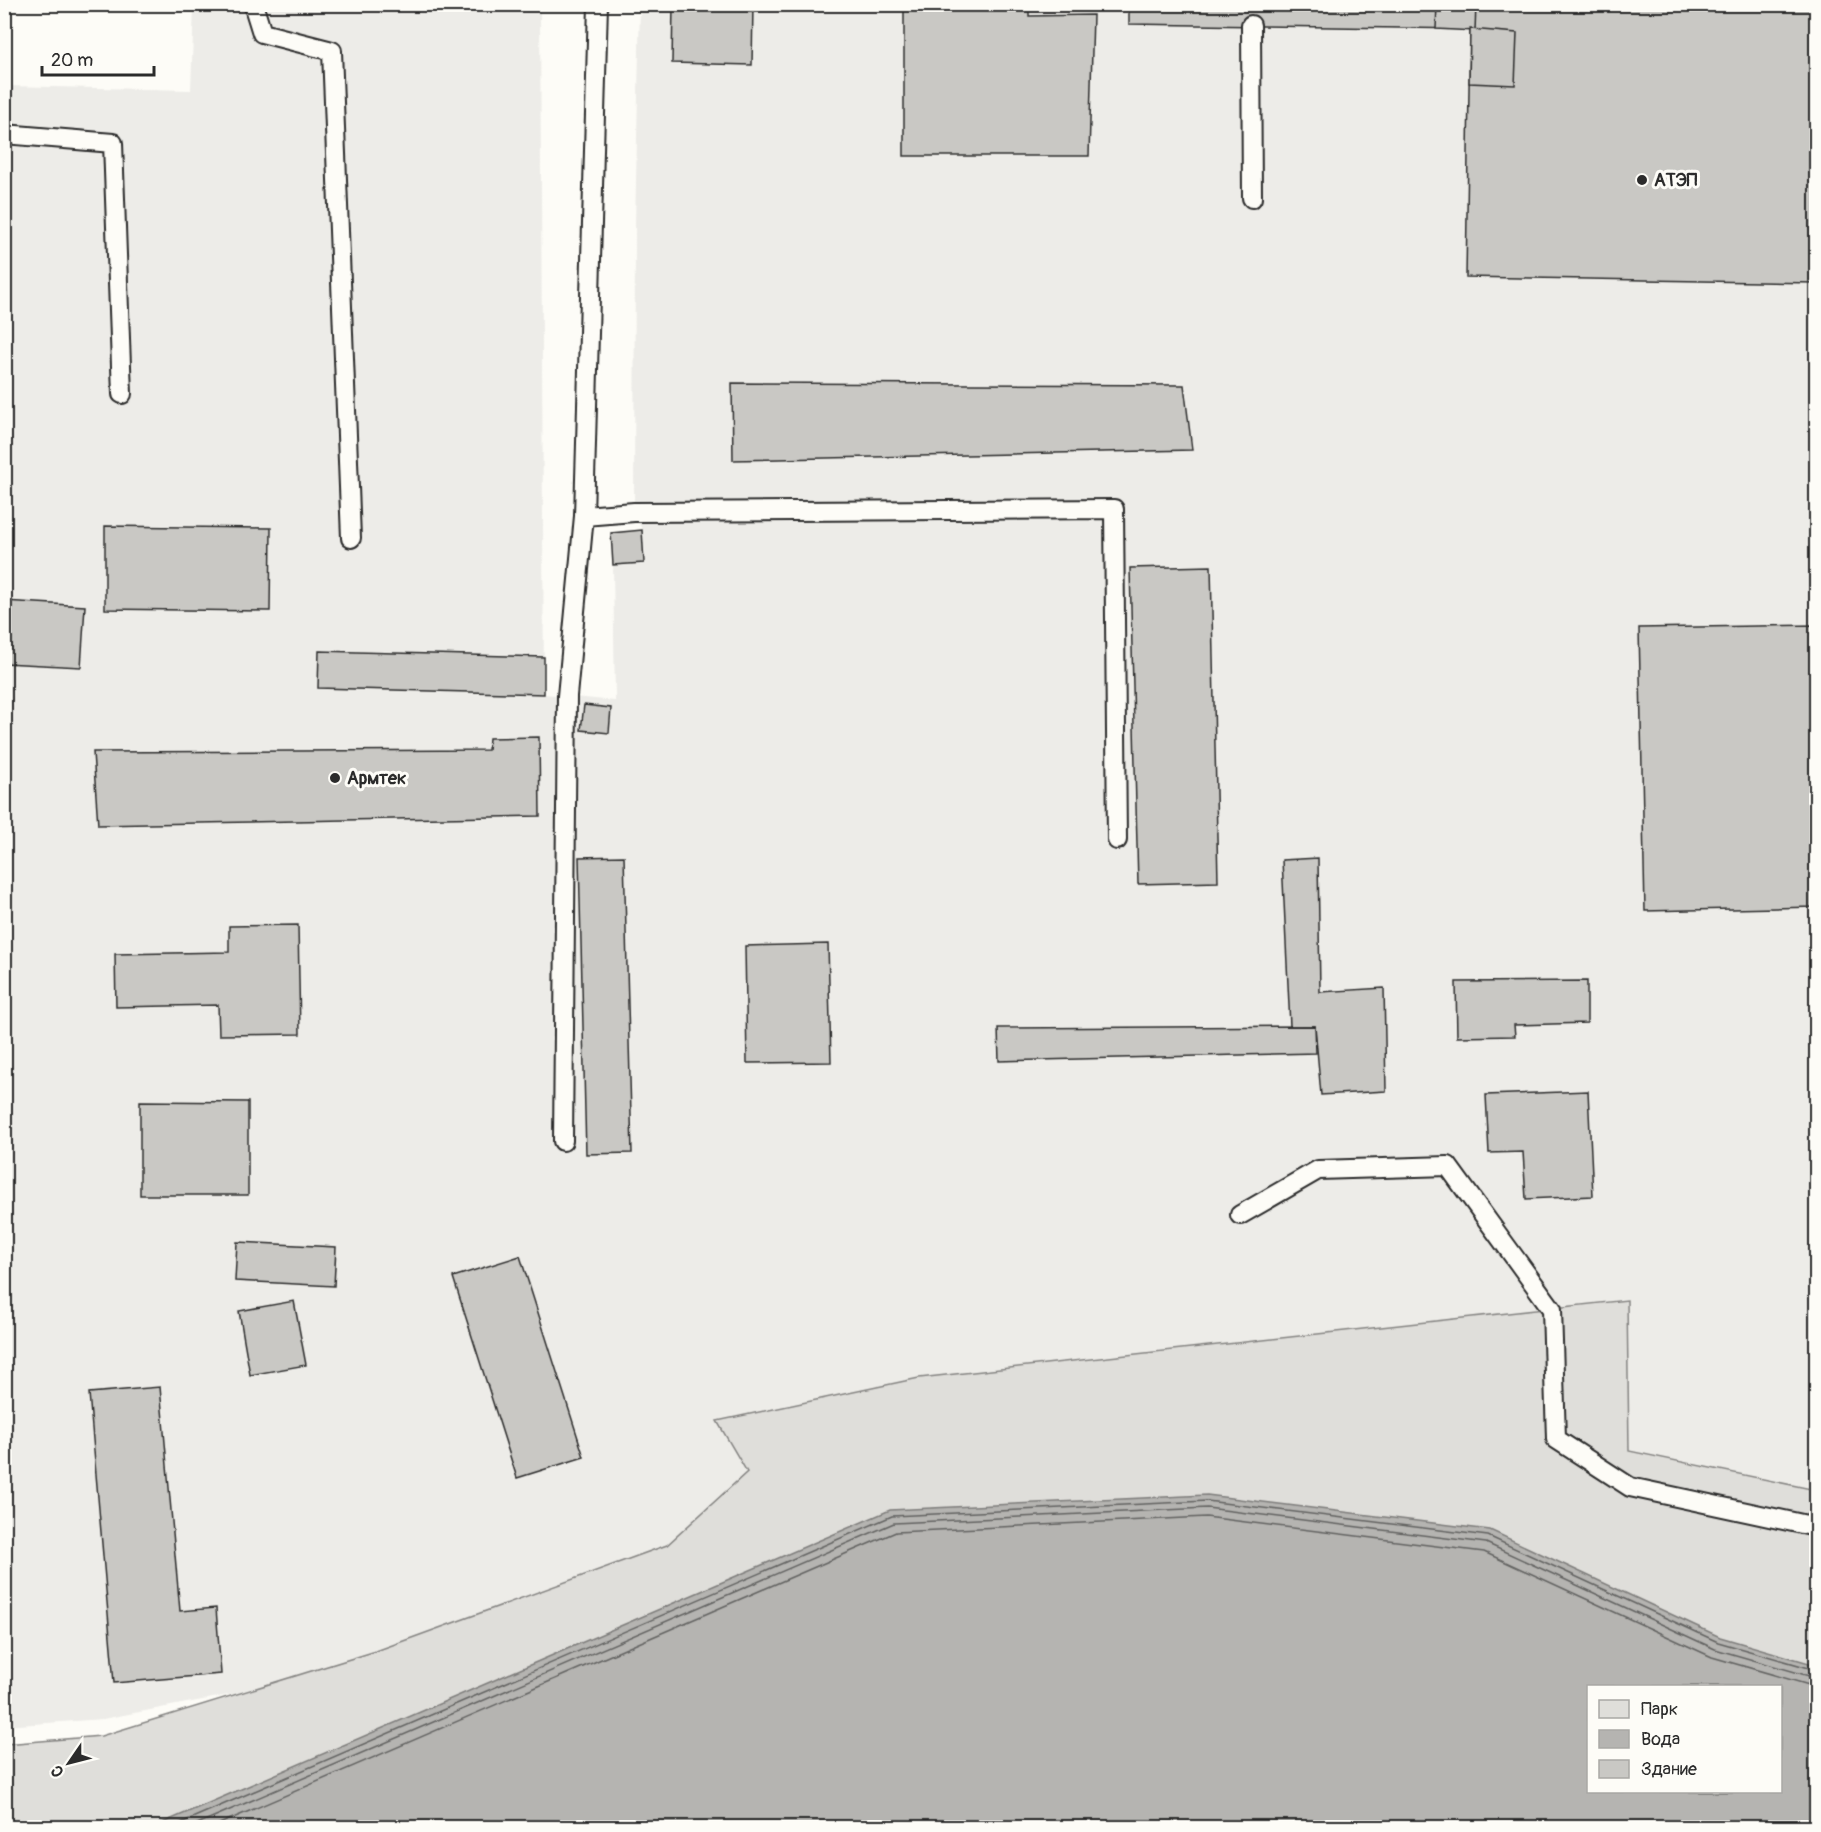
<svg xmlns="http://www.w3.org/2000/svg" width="1821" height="1832" font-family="Pangolin,sans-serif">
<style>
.built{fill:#edece8}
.green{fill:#dfdeda;stroke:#858482;stroke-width:1.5;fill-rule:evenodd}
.water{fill:#b5b4b1;stroke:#7e7d7b;stroke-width:1.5;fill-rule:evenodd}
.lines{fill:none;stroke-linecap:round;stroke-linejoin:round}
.shore{stroke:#626261;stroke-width:1.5}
.building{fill:#c9c8c4;stroke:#2b2b2b;stroke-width:1.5}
.lane-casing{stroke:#2b2b2b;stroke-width:22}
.lane{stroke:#fdfcf7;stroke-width:18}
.poi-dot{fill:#2b2b2b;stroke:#fdfcf7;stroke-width:2}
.labels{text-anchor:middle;stroke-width:6;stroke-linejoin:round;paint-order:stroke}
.poi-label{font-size:18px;font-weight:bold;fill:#2b2b2b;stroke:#fdfcf7;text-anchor:start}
</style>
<rect width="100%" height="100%" fill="#fdfcf7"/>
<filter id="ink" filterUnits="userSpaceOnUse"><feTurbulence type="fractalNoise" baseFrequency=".0167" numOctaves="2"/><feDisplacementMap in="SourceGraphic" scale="12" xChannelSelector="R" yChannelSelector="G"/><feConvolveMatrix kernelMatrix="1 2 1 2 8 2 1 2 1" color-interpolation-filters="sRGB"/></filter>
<g filter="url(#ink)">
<!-- built -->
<polygon class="built" points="194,5 540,5 544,694 615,701 613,565 642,530 634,512 635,225 640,5 1816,5 1816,1490 1629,1451 1626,1301 919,1378 718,1421 747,1471 667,1545 376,1651 239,1693 103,1719 5,1726 5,86 191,90"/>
<!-- green -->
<path class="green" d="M 1627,1300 L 1629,1451 L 1816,1490 L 1816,1827 L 5,1828 L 5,1744 L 101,1736 L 376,1651 L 667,1545 L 747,1472 L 717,1421 L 919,1378 ZM 1588,1686 L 1780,1686 L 1780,1792 L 1588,1792 Z"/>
<!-- water -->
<path class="water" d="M 1207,1495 L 1490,1530 L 1720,1637 L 1816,1665 L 1816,1827 L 153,1827 L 890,1510 ZM 1588,1686 L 1780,1686 L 1780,1792 L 1588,1792 Z"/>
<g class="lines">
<!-- shore -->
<g class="shore">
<polyline points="169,1828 892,1516 1207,1501 1488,1536 1718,1642 1816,1670"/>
<polyline points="188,1828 894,1523 1207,1508 1486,1543 1715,1649 1816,1678"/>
<polyline points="210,1828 896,1532 1206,1517 1484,1552 1712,1657 1816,1687"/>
</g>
</g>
<!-- building -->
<g class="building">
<polygon points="673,4 753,4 752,65 672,63"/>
<polygon points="904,4 1029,4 1029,16 1093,15 1089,156 904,156"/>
<polygon points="1129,4 1816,4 1816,283 1466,277 1470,29 1129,24"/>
<polygon points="1437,4 1476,4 1475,31 1436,29"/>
<polygon points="1470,29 1517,33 1515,85 1469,83"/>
<polygon points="732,383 1184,385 1192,450 733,460"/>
<polygon points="105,526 271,528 270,611 105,609"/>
<polygon points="642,530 644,563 613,565 611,533"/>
<polygon points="1211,566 1218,882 1138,884 1130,568"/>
<polygon points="4,601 85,606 81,667 4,663"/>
<polygon points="1816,625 1816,907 1645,911 1639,628"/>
<polygon points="319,651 544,657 544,694 318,688"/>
<polygon points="584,705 611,708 609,733 581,730"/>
<polygon points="539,737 540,816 98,825 93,752 488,750 489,738"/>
<polygon points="624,856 632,1153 586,1154 579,857"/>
<polygon points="1318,858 1320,992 1384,988 1386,1091 1321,1095 1315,1026 1290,1026 1282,860"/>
<polygon points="298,925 300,1034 219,1035 218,1005 116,1007 115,954 229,952 229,926"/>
<polygon points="828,944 831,1062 747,1063 745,946"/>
<polygon points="1587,981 1587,1023 1514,1025 1515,1036 1457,1037 1456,982"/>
<polygon points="1315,1026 1316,1053 999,1061 998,1028"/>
<polygon points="1588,1091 1593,1196 1526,1199 1523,1152 1489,1153 1486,1095"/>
<polygon points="140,1101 248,1102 248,1195 140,1195"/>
<polygon points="237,1242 336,1247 334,1286 235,1281"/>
<polygon points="520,1256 584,1457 517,1478 453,1277"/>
<polygon points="294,1301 306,1365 250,1375 239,1311"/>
<polygon points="160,1387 180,1611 216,1608 221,1674 114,1683 89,1393"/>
</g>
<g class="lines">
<!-- lane casing -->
<g class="lane-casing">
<g id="lane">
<polyline points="253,4 262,33 332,51 351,538"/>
<polyline points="1251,25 1252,198"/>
<polyline points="4,134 113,143 122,394"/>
<polyline points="584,516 634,512 1114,509 1117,840"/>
<polyline points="563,1141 567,696 584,516 598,4"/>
<polyline points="1240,1215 1318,1170 1448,1166 1552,1309 1556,1439 1630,1487 1816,1527"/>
</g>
</g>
<!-- lane -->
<use href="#lane" class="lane"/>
</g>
</g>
<!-- markers -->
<g class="poi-dot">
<circle cx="1642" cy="180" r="6"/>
<circle cx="335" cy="778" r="6"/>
</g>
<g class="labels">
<!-- poi labels -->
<g class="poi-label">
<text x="1654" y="186">АТЭП</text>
<text x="347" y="784">Армтек</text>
</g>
</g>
<!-- margin -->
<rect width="1821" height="1832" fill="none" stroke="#fdfcf7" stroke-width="24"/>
<rect x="12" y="12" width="1797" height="1808" fill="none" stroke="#2b2b2b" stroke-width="2" filter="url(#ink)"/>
<!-- legend -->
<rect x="1587" y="1685" width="195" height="108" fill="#fdfcf7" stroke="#a9a8a5" stroke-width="1.5"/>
<rect x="1599" y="1700" width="30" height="18" fill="#dfdeda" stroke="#a9a8a5" stroke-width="1.5"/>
<text x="1641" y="1715" font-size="18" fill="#2b2b2b">Парк</text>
<rect x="1599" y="1730" width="30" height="18" fill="#b5b4b1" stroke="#a9a8a5" stroke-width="1.5"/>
<text x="1641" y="1745" font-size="18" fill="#2b2b2b">Вода</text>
<rect x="1599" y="1760" width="30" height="18" fill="#c9c8c4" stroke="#a9a8a5" stroke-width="1.5"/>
<text x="1641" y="1775" font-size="18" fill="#2b2b2b">Здание</text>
<!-- north arrow -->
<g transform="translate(69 1763) rotate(235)" stroke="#fdfcf7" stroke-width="4.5" paint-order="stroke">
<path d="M0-4.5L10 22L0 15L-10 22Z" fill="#2b2b2b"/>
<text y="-9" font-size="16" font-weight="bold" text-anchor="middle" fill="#2b2b2b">С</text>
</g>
<!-- scale -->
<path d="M42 66v9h112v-9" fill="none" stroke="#2b2b2b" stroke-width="3"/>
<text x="51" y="66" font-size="18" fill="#2b2b2b" stroke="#fdfcf7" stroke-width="4.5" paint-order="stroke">20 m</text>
</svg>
